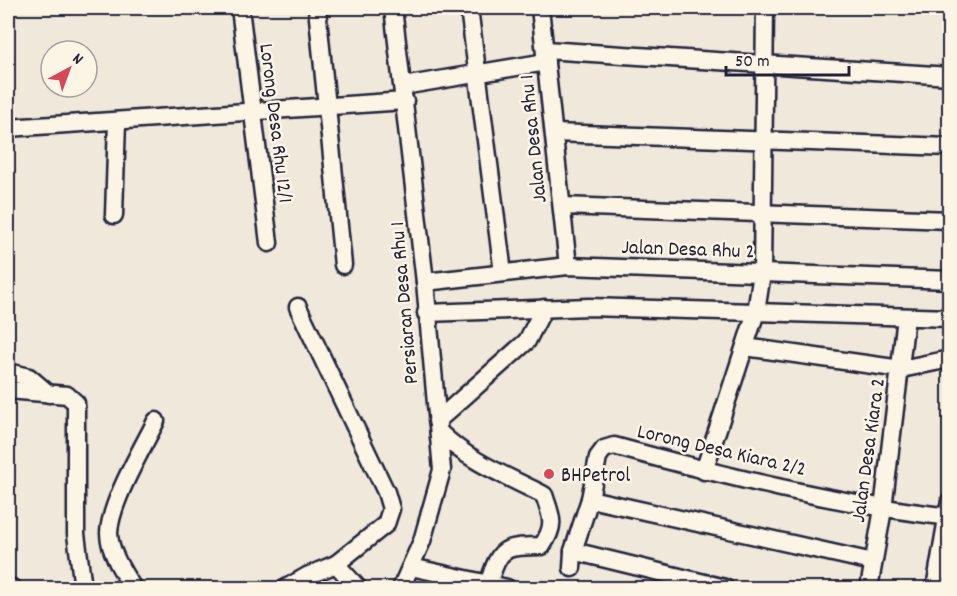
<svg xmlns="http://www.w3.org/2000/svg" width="957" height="596" font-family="Dekko,sans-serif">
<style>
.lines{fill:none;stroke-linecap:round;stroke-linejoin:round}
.minor-casing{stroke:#22223b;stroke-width:21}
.minor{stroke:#fcf5e5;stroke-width:16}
.poi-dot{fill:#d1495b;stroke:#fcf5e5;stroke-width:2}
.labels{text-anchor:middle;stroke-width:5;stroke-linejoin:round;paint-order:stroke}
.street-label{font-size:21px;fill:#22223b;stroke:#fcf5e5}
.poi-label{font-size:21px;fill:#22223b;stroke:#fcf5e5;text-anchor:start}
</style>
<rect width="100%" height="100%" fill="#efe8db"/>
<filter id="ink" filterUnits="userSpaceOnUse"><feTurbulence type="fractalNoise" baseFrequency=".0167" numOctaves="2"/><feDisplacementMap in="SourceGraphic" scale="12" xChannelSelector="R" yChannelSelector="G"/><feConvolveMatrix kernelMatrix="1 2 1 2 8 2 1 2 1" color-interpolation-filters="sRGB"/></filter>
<g filter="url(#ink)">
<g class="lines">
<!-- minor casing -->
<g class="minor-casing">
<g id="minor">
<polyline points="240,8 269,243"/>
<polyline points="317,8 343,265"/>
<polyline points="393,8 425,282 442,470 422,541 401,588"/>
<polyline points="469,8 503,273"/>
<polyline points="540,8 568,266"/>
<polyline points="545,50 950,76"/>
<polyline points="403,86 546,62"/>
<polyline points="8,128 405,101"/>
<polyline points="554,133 950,147"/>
<polyline points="562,206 950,220"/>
<polyline points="114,215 117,121"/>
<polyline points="425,282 568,266 950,280"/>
<polyline points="298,307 386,492 391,509 386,524 336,564 358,588"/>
<polyline points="426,313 589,307 950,318"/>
<polyline points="745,347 901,369 950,359"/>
<polyline points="8,372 29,377 49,394"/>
<polyline points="8,390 67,395 76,403 76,534 83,588"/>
<polyline points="437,421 527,341 544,308"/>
<path d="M 439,432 C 471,463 505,475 544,495 C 552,518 556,525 542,546 C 502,547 501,546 488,584"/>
<polyline points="704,471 756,312 762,273 765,8"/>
<path d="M 590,499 L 598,457 L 604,449 L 614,446 C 724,476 836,504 950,517"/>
<polyline points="573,551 725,588"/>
<polyline points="411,567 507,588"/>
<polyline points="572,568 573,551 590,499 873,562"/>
<polyline points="8,586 12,588"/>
<path d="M 133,588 C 123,573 109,551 109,533 C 110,503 142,449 156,421"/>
<polyline points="286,588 307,576 336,564"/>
<polyline points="869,588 883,509 906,317"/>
<polyline points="935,588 950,501"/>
</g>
</g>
<!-- minor -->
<use href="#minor" class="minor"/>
</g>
</g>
<!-- markers -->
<circle class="poi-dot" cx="549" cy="474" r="6"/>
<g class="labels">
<!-- street labels -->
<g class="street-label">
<text transform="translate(277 123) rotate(83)" y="7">Lorong Desa Rhu 12/1</text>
<text transform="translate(532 139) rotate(-96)" y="7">Jalan Desa Rhu 1</text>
<text transform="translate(688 248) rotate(2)" y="7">Jalan Desa Rhu 2</text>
<text transform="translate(403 303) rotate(-95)" y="7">Persiaran Desa Rhu 1</text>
<text transform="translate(722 449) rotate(13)" y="7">Lorong Desa Kiara 2/2</text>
<text transform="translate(867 450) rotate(-82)" y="7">Jalan Desa Kiara 2</text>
</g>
<!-- poi labels -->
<g class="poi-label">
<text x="561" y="481">BHPetrol</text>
</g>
</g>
<!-- margin -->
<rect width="957" height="596" fill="none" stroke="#fcf5e5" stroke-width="30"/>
<rect x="15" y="15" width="927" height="566" fill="none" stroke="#22223b" stroke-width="2" filter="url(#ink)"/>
<!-- north arrow -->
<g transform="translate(69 69) rotate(41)"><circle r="28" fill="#fcf5e5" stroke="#a5a1a1" stroke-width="1.5"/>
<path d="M0-4.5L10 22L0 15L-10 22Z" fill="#d1495b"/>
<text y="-9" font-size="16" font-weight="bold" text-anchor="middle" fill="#22223b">N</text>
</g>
<!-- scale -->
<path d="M726 66v9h123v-9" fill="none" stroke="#22223b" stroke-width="3"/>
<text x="735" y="66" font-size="18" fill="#22223b" stroke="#fcf5e5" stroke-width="4.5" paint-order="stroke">50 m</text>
</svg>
